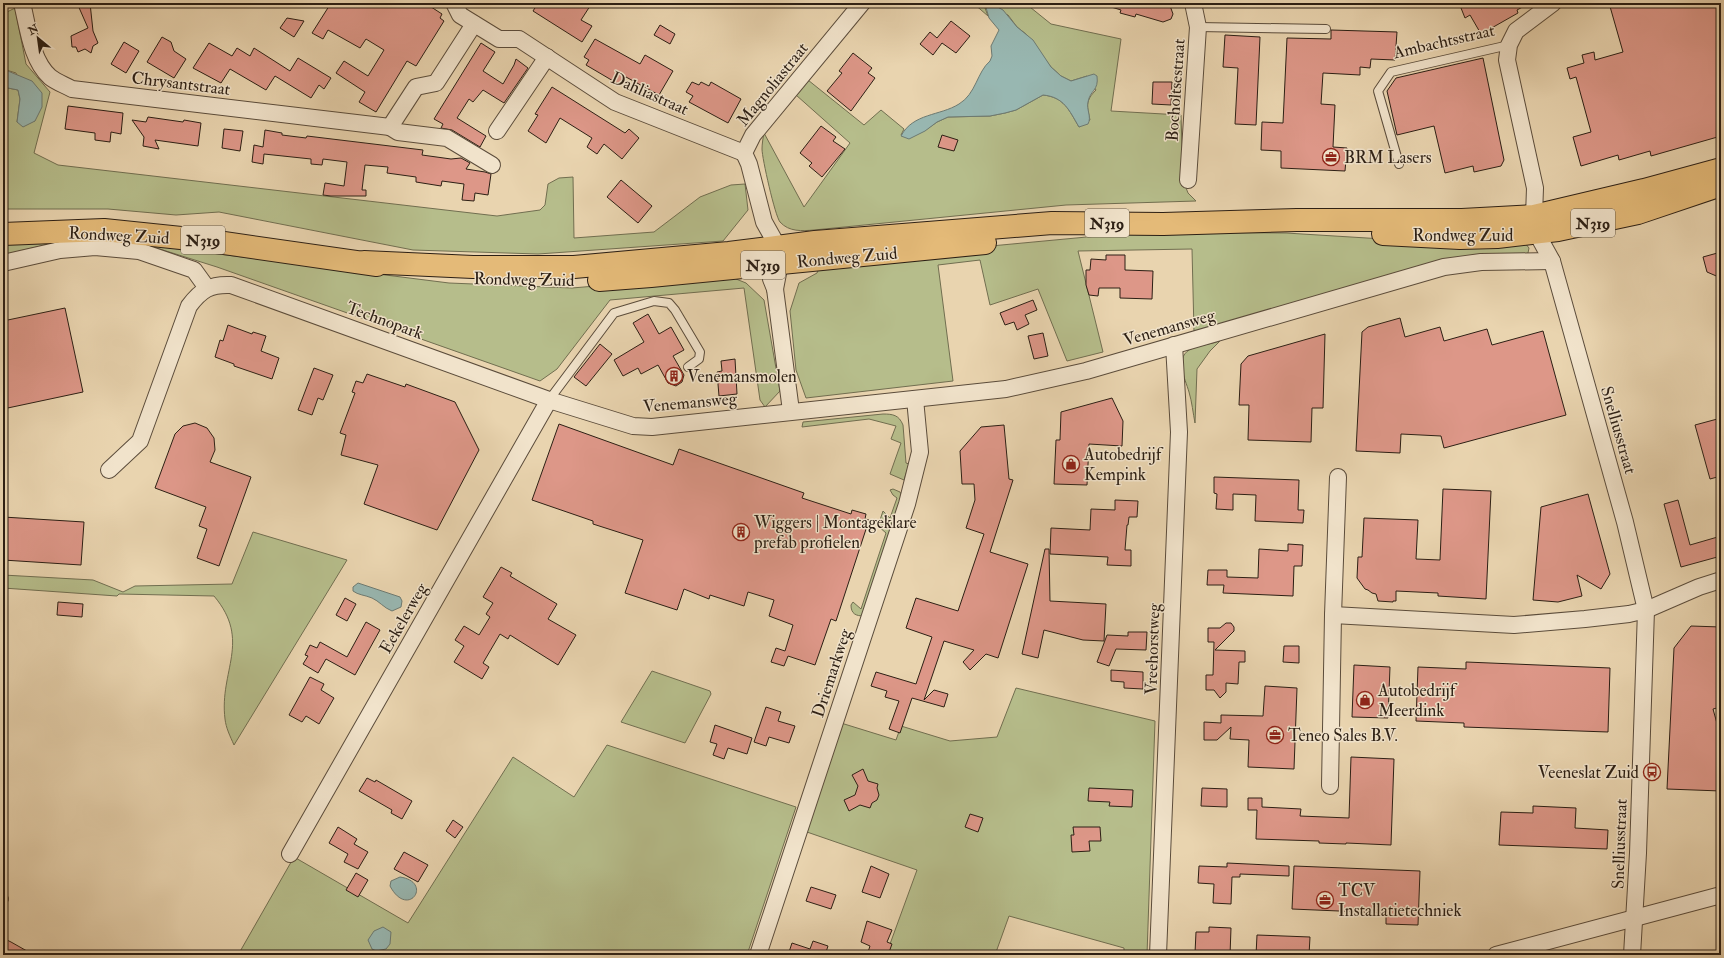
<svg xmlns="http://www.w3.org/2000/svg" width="1724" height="958" font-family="'IM FELL Double Pica',serif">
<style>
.green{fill:#b6bd8b;stroke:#716e50}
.water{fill:#98b7b1;stroke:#6d7a72}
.building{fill:#dd9788;stroke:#2c1f14}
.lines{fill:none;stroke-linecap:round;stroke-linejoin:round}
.lane-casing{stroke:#5b4c3b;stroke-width:10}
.street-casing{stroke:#5b4c3b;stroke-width:18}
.primary-casing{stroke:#2c1f14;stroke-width:24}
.lane{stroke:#f1e3cb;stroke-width:8}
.street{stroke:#f1e3cb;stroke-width:16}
.primary{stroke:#e4ba78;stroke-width:22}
.labels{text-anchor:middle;stroke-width:3;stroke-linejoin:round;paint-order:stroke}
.shield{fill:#f1e3cb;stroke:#675a4b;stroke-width:1}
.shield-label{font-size:16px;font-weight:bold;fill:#2c1f14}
.street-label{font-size:17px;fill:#2c1f14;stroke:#f1e3cb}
.poi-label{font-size:17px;fill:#2c1f14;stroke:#f1e3cb;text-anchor:start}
</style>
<rect width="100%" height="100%" fill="#e9d4af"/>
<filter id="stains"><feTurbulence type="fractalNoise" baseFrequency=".005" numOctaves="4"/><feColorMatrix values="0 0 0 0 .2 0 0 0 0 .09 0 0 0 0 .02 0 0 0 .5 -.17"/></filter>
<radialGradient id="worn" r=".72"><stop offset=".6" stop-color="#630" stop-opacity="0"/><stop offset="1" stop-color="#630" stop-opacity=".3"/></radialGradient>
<!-- green -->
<g class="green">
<path d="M 973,3 L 1025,3 L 1051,24 L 1121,39 L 1111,111 L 1181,115 L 1183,180 L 1188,193 L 1196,201 L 1066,205 L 814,230 C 802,231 789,232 780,222 C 775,216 762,158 762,149 C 762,144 763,138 764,133 L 804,207 L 850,143 L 796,95 L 808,80 L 864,125 L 881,110 L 904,129 L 901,135 L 927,129 L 937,122 L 948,117 L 990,116 L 1005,113 L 1016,110 L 1043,95 C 1064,97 1069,110 1079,127 L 1090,120 C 1087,106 1085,101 1096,90 L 1087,76 L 1071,81 L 1061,76 L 1051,67 L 1026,34 L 1017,27 L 1008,15 L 985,8 L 988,16 Z"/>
<polygon points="15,8 26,64 50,92 34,153 58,165 497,216 540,210 545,205 548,184 559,178 573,177 574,238 654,232 700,197 731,185 745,184 748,210 723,241 538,254 413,250 219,212 176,215 108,209 3,209 3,87 18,90 20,99 17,122 35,121 16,73 3,69 3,14"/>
<polygon points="1140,232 1286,233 1480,245 1525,243 1529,248 1528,253 1524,255 1194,332 1192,249 1078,251 1103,352 1067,361 1038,289 990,305 980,260 938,265 953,381 806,398 796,370 790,311 799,283 817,273 821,264 874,257"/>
<polygon points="70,239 3,255 3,242"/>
<polygon points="147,245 449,283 572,288 726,275 746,283 764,300 780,391 765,407 760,400 744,288 610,300 557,369 540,381 217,267"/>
<path d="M 1220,341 L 1210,351 L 1197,369 L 1195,423 C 1193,413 1192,402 1189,392 C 1185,378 1173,356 1193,348 C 1201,345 1211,344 1220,341 Z"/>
<path d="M 883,414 C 893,414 899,415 903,425 L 906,463 L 909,464 L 904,480 L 890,474 L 901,443 L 891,439 L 896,426 L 869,419 L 802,427 L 803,422 Z"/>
<path d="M 893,489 L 900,492 L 902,496 L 864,616 C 856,616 851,614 851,605 L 853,602 L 861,609 L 886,533 L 878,526 L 883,511 L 890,518 L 897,498 L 893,495 L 890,490 Z"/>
<path d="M 253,532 L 347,560 L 234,745 C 230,736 226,728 225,719 C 219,671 252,641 214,596 L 119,594 L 117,596 L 3,588 L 3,575 L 93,580 L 123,592 L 135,586 L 232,584 Z"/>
<polygon points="652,671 710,691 711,694 685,743 621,722"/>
<polygon points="1016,688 1155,721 1147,955 1124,955 1124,948 1009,916 995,955 886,955 917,870 804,831 841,723 896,740 901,726 950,741 997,737"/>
<polygon points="607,745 796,807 747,955 238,955 294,857 408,923 513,757 574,797"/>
</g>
<!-- water -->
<g class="water">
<path d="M 985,4 L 994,5 L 1003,10 L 1017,27 L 1033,40 L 1051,67 L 1061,76 L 1071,81 L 1094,74 L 1097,76 C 1099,91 1090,90 1088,102 C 1086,109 1092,117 1088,124 L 1079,127 C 1069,110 1064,97 1043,95 L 1016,110 L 1005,113 L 990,116 L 948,117 L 937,122 L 925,131 L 909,139 L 901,136 C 913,113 940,116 959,104 C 976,94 977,72 990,61 L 992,56 L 991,46 L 999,30 L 989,18 Z"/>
<polygon points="3,69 32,81 42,93 42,107 35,121 23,127 17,122 20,99 18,90 3,87"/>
<path d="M 358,583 L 400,597 L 402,601 L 401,607 L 392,611 C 384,608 379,601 372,598 C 365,595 358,595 353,591 L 353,587 Z"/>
<path d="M 400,877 C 434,882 408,920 390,886 L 391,881 Z"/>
<polygon points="383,927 391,932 390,944 386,949 376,951 372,949 368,940 374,931"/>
</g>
<!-- building -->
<g class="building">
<polygon points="77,3 90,3 93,31 98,43 93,46 91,53 85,49 78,52 76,47 72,47 71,36 88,28"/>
<polygon points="331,3 425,3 442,14 440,18 444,21 416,66 407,61 376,112 359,102 365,92 336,73 344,61 368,76 384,50 366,39 360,48 328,30 323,39 312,33"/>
<polygon points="538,3 592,3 581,20 592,26 582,42 533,11"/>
<polygon points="1108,3 1169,3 1173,14 1171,19 1163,22 1136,14 1135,17 1120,13 1121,10 1108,6"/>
<polygon points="1459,3 1530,3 1517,10 1518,13 1481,34 1470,15 1465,18"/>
<polygon points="1609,3 1717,3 1721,17 1721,136 1651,156 1650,151 1619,160 1618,155 1581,166 1573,137 1591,132 1576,77 1570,79 1567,68 1584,63 1582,55 1594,52 1595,60 1623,52"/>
<polygon points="287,18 304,21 294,37 280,28"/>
<polygon points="951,21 970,36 956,53 942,43 933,55 920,44 930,32 937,38"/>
<polygon points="660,25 675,34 670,44 654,35"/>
<polygon points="1331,30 1397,32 1395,60 1371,59 1370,68 1360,67 1360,75 1323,73 1321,104 1335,105 1333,147 1347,148 1345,171 1281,168 1281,151 1261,150 1262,122 1283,123 1287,38 1331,39"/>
<polygon points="1225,35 1260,37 1256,125 1235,124 1238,68 1223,67"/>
<polygon points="162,37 171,42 174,51 186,59 174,78 147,62"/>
<polygon points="595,39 640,64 645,55 673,71 659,95 626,77 620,85 586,65 589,60 584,57"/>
<polygon points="124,42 139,51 126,73 111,64"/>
<polygon points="209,43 232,56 237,48 250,56 254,48 290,71 298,58 331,78 324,89 319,85 311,98 275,76 266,90 230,69 221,83 193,68"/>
<polygon points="481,43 495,52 483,71 503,84 514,65 516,59 528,68 504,103 483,90 473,102 469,99 457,118 486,136 480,147 452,130 441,128 443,124 434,119"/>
<polygon points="853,53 872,68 868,73 875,78 851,111 827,91 842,73 839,71"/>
<polygon points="1483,58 1504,160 1501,166 1474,172 1473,166 1445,173 1434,126 1397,135 1387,91 1396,78"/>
<polygon points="692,82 699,85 701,82 709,86 711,82 741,99 728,123 689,102 693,96 686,92"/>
<polygon points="1153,82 1172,82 1171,105 1152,104"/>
<polygon points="552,87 625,133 629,129 639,138 622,159 604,144 597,154 587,147 592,138 560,118 546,143 528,131 538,115 535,114"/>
<polygon points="68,106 123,113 121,134 111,132 110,142 95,140 95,133 65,129"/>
<polygon points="148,117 183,122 184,120 201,123 198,146 155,140 159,149 143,146 144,137 132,120 146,122"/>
<polygon points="821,126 836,137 833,141 845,149 822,177 809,166 812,163 800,153"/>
<polygon points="224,129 243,131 240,151 222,148"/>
<polygon points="265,130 282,133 282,135 306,138 307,136 423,150 422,155 451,159 461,158 470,163 466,169 485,172 491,174 488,195 475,193 474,201 462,200 464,184 442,181 441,186 416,182 416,177 387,173 388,167 365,165 362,190 366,190 366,196 331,196 323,195 325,183 344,186 347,162 323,159 322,165 311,164 311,159 264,154 263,164 252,162 254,145 263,147"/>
<polygon points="942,135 958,140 954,151 938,147"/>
<polygon points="621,180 652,206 638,223 607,197"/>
<polygon points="1721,252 1721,278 1707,272 1703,257"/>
<polygon points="1106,255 1125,255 1125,270 1153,271 1152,299 1120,298 1120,288 1099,288 1098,296 1089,295 1086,285 1086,270 1090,270 1091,259 1106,260"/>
<polygon points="1033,300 1037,310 1025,315 1029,324 1017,330 1014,322 1005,325 1000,313"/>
<polygon points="65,308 83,392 3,409 3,321"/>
<polygon points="648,314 659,334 671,327 684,350 673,356 684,375 682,382 676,386 668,383 658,365 641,374 638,368 623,376 614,360 644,342 633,323"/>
<polygon points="1400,318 1405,337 1440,327 1444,341 1487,329 1492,345 1543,331 1566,415 1444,448 1441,436 1401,434 1400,453 1356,451 1362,332 1368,327"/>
<polygon points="228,325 252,334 253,332 266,336 261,351 279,358 272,379 234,366 234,364 215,357 220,340 223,341"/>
<polygon points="1043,333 1048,356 1034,359 1028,336"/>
<polygon points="1325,334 1323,408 1312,408 1311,442 1248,440 1249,405 1239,405 1241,364 1248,356"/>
<polygon points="600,344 612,354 586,386 574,377"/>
<polygon points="735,359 737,394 719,396 717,372 722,371 721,361"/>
<polygon points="314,368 333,375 323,400 318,398 312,415 298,410"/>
<polygon points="367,374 405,387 406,384 455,402 479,450 437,530 364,504 378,465 341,455 346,435 340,433 355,393 352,392 356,381 363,383"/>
<polygon points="1112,398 1123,421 1122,446 1089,444 1087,485 1054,484 1056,440 1060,440 1061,412"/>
<polygon points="1721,418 1721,476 1710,479 1695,425"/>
<polygon points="195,423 207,428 214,438 215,450 210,462 251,477 219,566 197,558 207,529 199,526 206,507 155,488 175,434 183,426"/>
<polygon points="559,424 673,465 679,449 804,493 802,498 851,514 852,510 866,514 865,519 869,520 836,621 831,619 815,665 788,656 784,666 771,662 776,648 785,651 793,625 769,616 774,600 748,592 744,606 710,595 709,599 684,589 677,610 625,593 643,540 593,524 593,521 532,500"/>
<polygon points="1004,425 1009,479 1013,480 990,552 1028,564 998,658 986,654 970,670 963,662 974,650 944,641 924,700 934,690 948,694 944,707 912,698 900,733 889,729 899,701 885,697 887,691 871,686 876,672 916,684 932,637 906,628 916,598 958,611 984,534 966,528 975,500 974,484 962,484 960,451 981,427"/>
<polygon points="1214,477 1299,480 1298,510 1304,510 1303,523 1255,521 1256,495 1233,494 1233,510 1216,509 1217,494 1214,493"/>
<polygon points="1443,489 1491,491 1486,599 1438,596 1438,593 1396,591 1396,601 1393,601 1393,602 1378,601 1376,594 1372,593 1368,590 1365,589 1357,578 1358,557 1362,557 1364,518 1418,520 1416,559 1440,560"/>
<polygon points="1588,494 1610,574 1601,589 1577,575 1582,596 1558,602 1533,600 1541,507"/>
<polygon points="1115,500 1138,501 1137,517 1129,517 1128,525 1127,525 1125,550 1131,550 1131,566 1107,565 1108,557 1050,554 1051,528 1090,530 1091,509 1115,510"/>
<polygon points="1678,500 1690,545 1721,536 1721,556 1681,567 1664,504"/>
<polygon points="3,517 84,522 81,565 3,560"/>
<polygon points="1288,544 1303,545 1302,566 1294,566 1293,596 1223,593 1224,585 1207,585 1208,570 1227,570 1227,577 1258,578 1259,549 1288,551"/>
<polygon points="1045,549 1049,549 1050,601 1106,604 1104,641 1083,640 1044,630 1038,658 1022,654"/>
<polygon points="501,567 512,573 510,576 557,604 548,619 576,635 558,665 510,635 508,639 500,634 483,663 489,667 482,679 454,662 464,646 455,640 464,626 479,635 490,617 486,614 493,603 483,597"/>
<polygon points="345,598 356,604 347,621 336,615"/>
<polygon points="58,602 83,604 82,617 57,615"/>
<polygon points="366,622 380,630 355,675 326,659 318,673 303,664 308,656 305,655 310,645 317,648 320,642 347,657"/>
<polygon points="1226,623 1231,623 1234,627 1234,631 1215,650 1245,651 1245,662 1239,662 1238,684 1226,683 1226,692 1220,698 1214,690 1206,690 1206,675 1213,675 1214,642 1208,642 1208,628 1220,628"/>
<polygon points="1691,626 1721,627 1721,707 1713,709 1721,738 1721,791 1667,789 1674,648"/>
<polygon points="1128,632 1147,632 1146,650 1116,649 1109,666 1097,662 1107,635 1128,636"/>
<polygon points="1284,646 1299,646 1299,663 1283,662"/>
<polygon points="1466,662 1610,668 1608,732 1464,727 1464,723 1416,721 1418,667 1466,669"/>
<polygon points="1354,665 1390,667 1388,718 1352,717"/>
<polygon points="1111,670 1143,672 1143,689 1124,688 1124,682 1111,681"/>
<polygon points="310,677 324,684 321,690 334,698 319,724 306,716 302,722 289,715"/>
<polygon points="1265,686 1297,688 1294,769 1248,767 1249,740 1230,739 1231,727 1217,740 1204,740 1204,722 1221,723 1221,715 1263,716"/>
<polygon points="766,707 781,712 778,721 795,726 789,743 769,737 766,746 754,742"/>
<polygon points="715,725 752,738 747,754 728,748 724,759 713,755 717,744 710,742"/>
<polygon points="1351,757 1394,759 1391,845 1346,843 1346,844 1319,843 1319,841 1256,839 1257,810 1248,810 1248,798 1262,798 1262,807 1301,809 1300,816 1349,818"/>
<polygon points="863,769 868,781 878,784 877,788 879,795 877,800 872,803 870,808 860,805 849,811 844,800 855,795 858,786 852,775"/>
<polygon points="367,778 375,782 376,780 412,801 402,819 391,813 392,810 359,791"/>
<polygon points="1089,788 1133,790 1132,807 1109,806 1110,802 1088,801"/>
<polygon points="1202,788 1227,789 1227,807 1201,806"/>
<polygon points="1533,806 1576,808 1575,828 1608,830 1607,849 1499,845 1501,812 1533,813"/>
<polygon points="970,814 983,818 978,832 965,827"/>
<polygon points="453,820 463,827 455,838 446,831"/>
<polygon points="338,827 357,839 354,844 368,852 358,869 344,862 348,854 329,843"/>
<polygon points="1073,827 1100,827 1101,841 1089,841 1090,851 1072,852 1071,835 1074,835"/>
<polygon points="404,852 428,865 418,882 394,869"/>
<polygon points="1227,863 1289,866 1289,876 1240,874 1240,877 1232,877 1231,904 1213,903 1214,884 1198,883 1199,866 1227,867"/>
<polygon points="871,866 889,874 880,898 862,892"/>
<polygon points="1294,866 1420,871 1418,925 1386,924 1386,913 1292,909"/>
<polygon points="356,873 368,880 358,897 346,890"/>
<polygon points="811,887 836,895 831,909 806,901"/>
<polygon points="867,921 892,930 887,942 892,944 888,955 867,955 870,946 861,942"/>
<polygon points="1209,927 1231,928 1230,955 1203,955 1203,953 1195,953 1196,932 1209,932"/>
<polygon points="1257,935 1310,937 1309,955 1256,955"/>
<polygon points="3,938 11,942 34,955 3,955"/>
<polygon points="813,941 828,946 825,955 788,955 792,943 810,949"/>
</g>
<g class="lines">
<!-- lane casing -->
<g class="lane-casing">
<g id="lane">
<polyline points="1198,27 1326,29"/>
<polyline points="1399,164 1378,91 1391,72 1509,45"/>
<polyline points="549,400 614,313 654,301 669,303 675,310 700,352 699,359 688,367"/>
<polyline points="3,898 4,899"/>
</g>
</g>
<!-- street casing -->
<g class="street-casing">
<g id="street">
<path d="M 22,3 C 28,27 31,60 50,77 C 56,82 65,85 72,89 L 390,127 L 416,87 L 436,83 L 474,24"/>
<polyline points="454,3 460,15 499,39 519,39 615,102 744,153"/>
<polyline points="1553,3 1516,31 1509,45 1507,60 1535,188 1534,216 1536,232 1552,261 1625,522 1646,610 1638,853 1632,955"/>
<polyline points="390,127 398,132 447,138 492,165"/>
<polyline points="497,131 547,57"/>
<polyline points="1188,180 1198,27 1193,3"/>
<polyline points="3,263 60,250 95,247 139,251 194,270 207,288"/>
<polyline points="771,279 775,289 791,411"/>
<polyline points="775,289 780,263 778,247 764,222 749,164 744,153 753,135 862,3"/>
<path d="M 109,470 L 140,441 L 189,306 C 201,290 210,284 231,285 L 549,400 L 633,426 L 652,427 L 1006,389 L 1086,371 L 1444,267 L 1481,262 L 1552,261"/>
<polyline points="1333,615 1514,625 1585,619 1629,614 1646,610 1699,587 1721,580"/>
<polyline points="1330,786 1333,615 1338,477"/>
<polyline points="290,854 549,400"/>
<polyline points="758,955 907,504 920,452 915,399"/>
<polyline points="1158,955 1179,432 1174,345"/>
<polyline points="1496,955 1721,895"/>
</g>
</g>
<!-- primary casing -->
<g class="primary-casing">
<g id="primary">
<polyline points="3,234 104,230 210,241 377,265"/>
<polyline points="1383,234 1460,238 1497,237 1558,230 1638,213 1721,185"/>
<polyline points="364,262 473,267 574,267 729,253 815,242 1052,223 1163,224 1297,220 1462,220 1534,216 1644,190 1721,169"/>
<polyline points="599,280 651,276 985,243"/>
</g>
</g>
<!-- lane -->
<use href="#lane" class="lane"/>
<!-- street -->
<use href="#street" class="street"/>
<!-- primary -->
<use href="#primary" class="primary"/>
</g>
<!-- icons -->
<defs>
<g id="office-ring" transform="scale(0.9)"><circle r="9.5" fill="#f1e3cb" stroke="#8f2418" stroke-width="1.5"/><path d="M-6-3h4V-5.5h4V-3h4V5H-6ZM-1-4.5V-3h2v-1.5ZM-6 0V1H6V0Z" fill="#8f2418"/></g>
<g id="building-ring" transform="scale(0.9)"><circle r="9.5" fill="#f1e3cb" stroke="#8f2418" stroke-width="1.5"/><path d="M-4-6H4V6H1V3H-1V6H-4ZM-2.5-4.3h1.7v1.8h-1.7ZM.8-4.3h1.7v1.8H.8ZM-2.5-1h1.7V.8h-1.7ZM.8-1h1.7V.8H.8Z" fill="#8f2418"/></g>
<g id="shop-ring" transform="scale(0.9)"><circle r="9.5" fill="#f1e3cb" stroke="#8f2418" stroke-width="1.5"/><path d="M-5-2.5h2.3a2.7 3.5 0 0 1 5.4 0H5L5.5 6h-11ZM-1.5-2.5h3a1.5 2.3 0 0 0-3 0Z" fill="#8f2418"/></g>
<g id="bus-ring" transform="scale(0.9)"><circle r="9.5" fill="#f1e3cb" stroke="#8f2418" stroke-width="1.5"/><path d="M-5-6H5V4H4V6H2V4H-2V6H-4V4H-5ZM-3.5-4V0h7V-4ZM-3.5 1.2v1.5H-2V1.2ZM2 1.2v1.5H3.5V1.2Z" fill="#8f2418"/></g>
</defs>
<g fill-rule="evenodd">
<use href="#office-ring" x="1331" y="157"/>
<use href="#building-ring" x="674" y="376"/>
<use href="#shop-ring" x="1071" y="464"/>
<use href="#building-ring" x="741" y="532"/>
<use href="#shop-ring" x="1365" y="700"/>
<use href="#office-ring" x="1275" y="735"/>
<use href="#bus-ring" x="1652" y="772"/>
<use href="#office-ring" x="1325" y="900"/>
</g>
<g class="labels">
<!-- shield labels -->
<g class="shield">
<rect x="1085" y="209" width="44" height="28" rx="3"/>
<rect x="1571" y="209" width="44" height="28" rx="3"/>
<rect x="181" y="226" width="44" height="28" rx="3"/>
<rect x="741" y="251" width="44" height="28" rx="3"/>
</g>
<g class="shield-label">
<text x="1107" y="229">N319</text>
<text x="1593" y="229">N319</text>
<text x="203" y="246">N319</text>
<text x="763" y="271">N319</text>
</g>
<!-- street labels -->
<g class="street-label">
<text transform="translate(1444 41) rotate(-13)" y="6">Ambachtsstraat</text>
<text transform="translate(181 83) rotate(7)" y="6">Chrysantstraat</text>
<text transform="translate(772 84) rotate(-51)" y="6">Magnoliastraat</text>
<text transform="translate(1175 90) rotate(-86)" y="6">Bocholtsestraat</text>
<text transform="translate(650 93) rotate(24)" y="6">Dahliastraat</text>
<text transform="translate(119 235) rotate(3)" y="6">Rondweg Zuid</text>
<text x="1463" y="241">Rondweg Zuid</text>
<text transform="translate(847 257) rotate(-5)" y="6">Rondweg Zuid</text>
<text transform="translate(524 279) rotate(1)" y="6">Rondweg Zuid</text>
<text transform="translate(385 320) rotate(20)" y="6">Technopark</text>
<text transform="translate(1169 327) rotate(-16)" y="6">Venemansweg</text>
<text transform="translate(690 402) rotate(-5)" y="6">Venemansweg</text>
<text transform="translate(1619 430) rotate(74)" y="6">Snelliusstraat</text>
<text transform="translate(403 618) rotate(-60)" y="6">Eekelerweg</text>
<text transform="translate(1152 649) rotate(-88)" y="6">Vreehorstweg</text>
<text transform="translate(831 673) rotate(-72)" y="6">Driemarkweg</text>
<text transform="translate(1619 844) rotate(-88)" y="6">Snelliusstraat</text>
</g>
<!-- poi labels -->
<g class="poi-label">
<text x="1344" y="163">BRM Lasers</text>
<text x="687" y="382">Venemansmolen</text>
<text x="1084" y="460">Autobedrijf<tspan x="1084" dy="20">Kempink</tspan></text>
<text x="754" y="528">Wiggers | Montageklare<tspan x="754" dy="20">prefab profielen</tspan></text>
<text x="1378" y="696">Autobedrijf<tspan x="1378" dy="20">Meerdink</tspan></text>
<text x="1288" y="741">Teneo Sales B.V.</text>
<text x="1639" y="778" text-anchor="end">Veeneslat Zuid</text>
<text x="1338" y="896">TCV<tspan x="1338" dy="20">Installatietechniek</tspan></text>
</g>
</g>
<!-- margin -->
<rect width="1724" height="958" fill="none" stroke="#e9d4af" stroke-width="16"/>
<rect x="4" y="4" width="1716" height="950" fill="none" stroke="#2c1f14" stroke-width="2"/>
<rect x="8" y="8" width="1708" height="942" fill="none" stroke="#2c1f14"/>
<!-- north arrow -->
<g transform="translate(38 38) rotate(331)" stroke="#f1e3cb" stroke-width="3" paint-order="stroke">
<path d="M0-3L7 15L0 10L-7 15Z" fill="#2c1f14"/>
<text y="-6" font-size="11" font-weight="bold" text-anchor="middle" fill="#2c1f14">N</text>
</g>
<rect width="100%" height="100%" filter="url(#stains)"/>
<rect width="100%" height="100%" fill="url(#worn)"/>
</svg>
